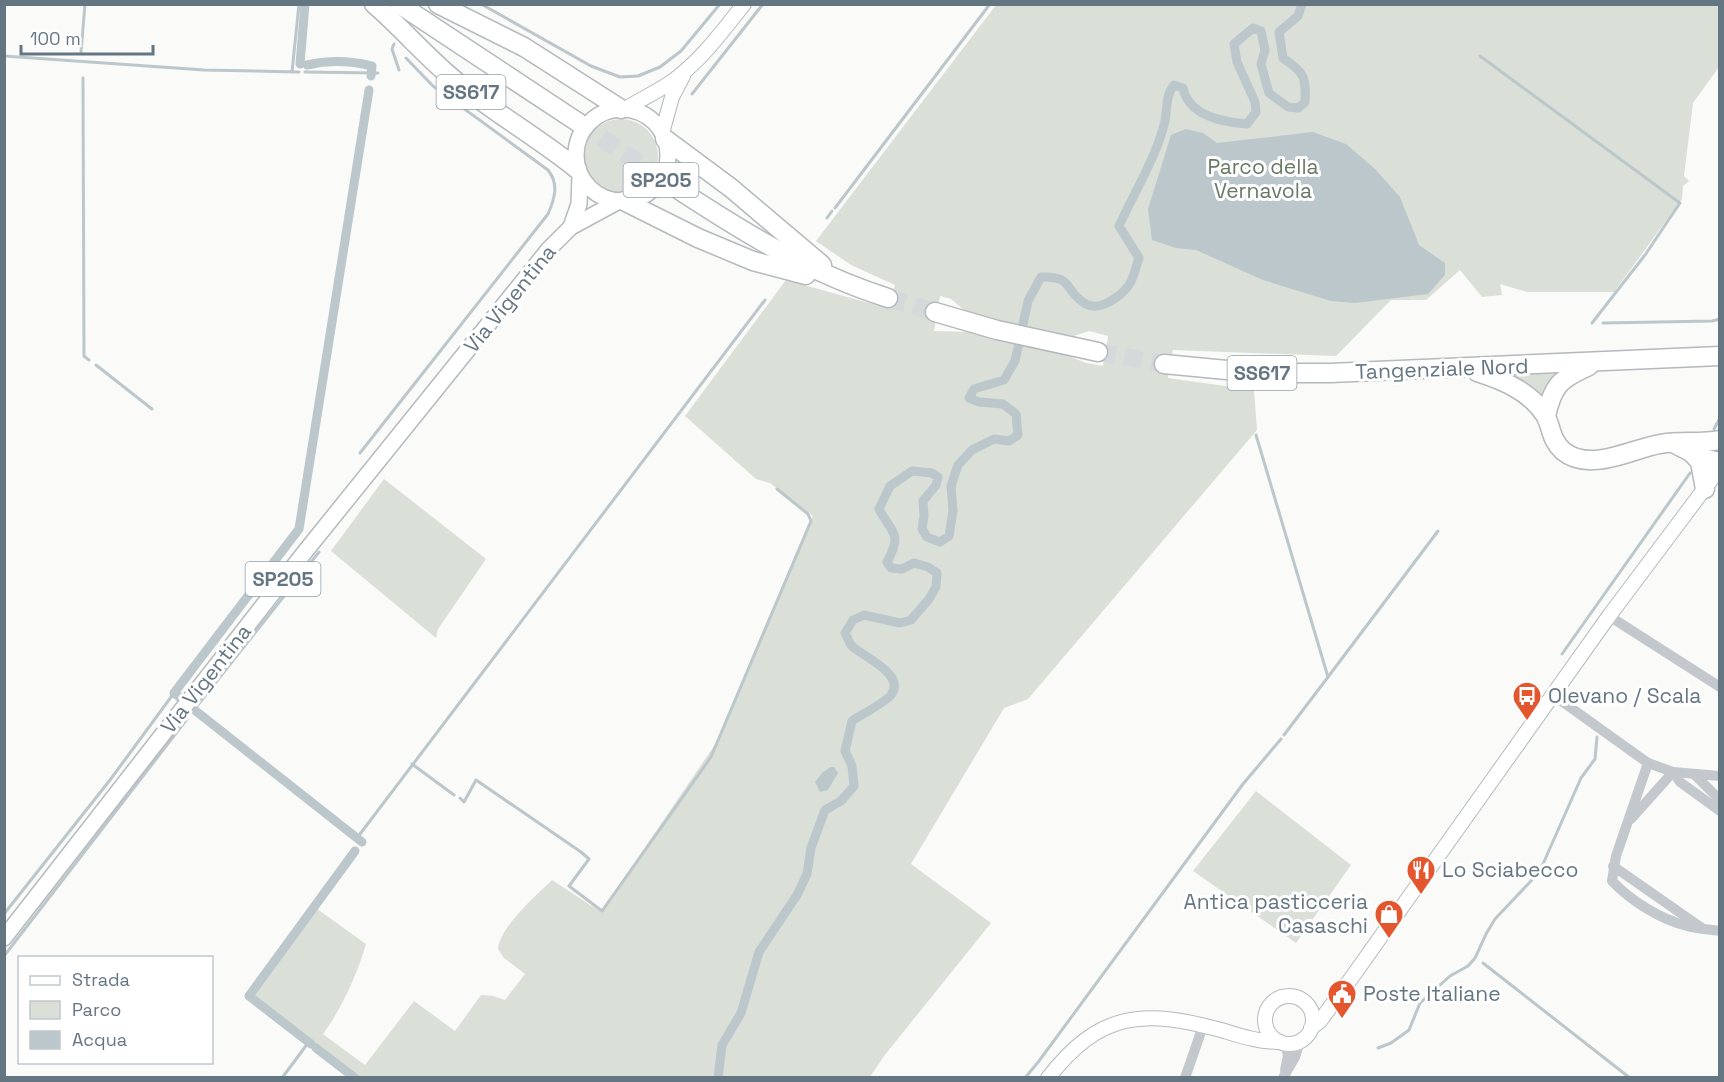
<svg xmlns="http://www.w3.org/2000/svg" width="1724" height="1082" font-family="'Space Grotesk',sans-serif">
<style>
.green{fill:#dadfd7;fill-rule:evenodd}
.water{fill:#bbc7cb}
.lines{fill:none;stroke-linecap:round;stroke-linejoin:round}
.stream{stroke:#bbc7cb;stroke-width:3}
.canal{stroke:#bbc7cb;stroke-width:9}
.highway-tunnel{stroke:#d5d9db;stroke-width:18;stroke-dasharray:18 9;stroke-linecap:butt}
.secondary-casing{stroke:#b3babf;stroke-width:16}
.primary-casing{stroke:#b5babe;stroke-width:18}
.highway-casing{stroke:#b4b9bd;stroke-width:21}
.street{stroke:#c3c8cc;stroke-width:10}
.secondary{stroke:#fff;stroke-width:14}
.primary{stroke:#fff;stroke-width:15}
.highway{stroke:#fff;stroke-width:18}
.labels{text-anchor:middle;stroke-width:6;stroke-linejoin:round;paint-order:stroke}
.shield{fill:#fff;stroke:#939fa8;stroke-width:1.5}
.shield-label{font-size:20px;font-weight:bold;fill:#657683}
.park-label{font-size:21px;fill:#687a64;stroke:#fff}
.street-label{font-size:21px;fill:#657683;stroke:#fff}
.poi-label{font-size:21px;fill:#657683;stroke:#fff;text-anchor:start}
</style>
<rect width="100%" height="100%" fill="#fafaf8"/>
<!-- green -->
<g class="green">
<path d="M 996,5 L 1719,5 L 1719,67 L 1693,103 L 1684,176 L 1689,181 L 1683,186 L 1682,199 L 1614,292 L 1527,292 L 1500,284 L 1502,295 L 1482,297 L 1460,270 L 1426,300 L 1391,300 L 1336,356 L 1173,350 L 1168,378 L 1254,390 L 1257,430 L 1028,699 L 1004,708 L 911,864 L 991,923 L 884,1056 L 870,1077 L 356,1077 L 246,996 L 313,906 L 366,944 C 357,975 342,1008 323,1034 L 365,1065 L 414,1001 L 455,1031 L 481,995 L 493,996 L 505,1000 L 525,974 L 504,958 L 498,949 C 501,925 535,897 552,880 L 601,912 L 716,743 L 813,516 L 770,483 L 756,479 L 685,416 L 786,280 L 887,308 L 895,285 L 851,265 L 816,241 ZM 940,296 L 951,299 L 971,316 L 1065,339 L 1089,331 L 1108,336 L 1103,366 L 1086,363 L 1064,354 L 970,332 L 934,331 Z"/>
<circle cx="621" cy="156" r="37"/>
<polygon points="1562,370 1544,403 1505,373"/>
<polygon points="384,479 486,559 438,629 436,638 331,551"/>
<polygon points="1256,791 1351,865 1296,943 1193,871"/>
</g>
<!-- water -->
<g class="water">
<polygon points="1186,129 1203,133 1217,143 1313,132 1346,144 1375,169 1400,197 1419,245 1445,263 1445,275 1428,294 1355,303 1331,301 1263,280 1196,250 1176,248 1152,240 1148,209 1171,135"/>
<polygon points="831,767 834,767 838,773 828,790 820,792 815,782 823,772"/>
</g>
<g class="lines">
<!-- stream -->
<g class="stream">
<polyline points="481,4 591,66 620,77 638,76 660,67 681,51 720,4"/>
<polyline points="394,44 392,49 399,70"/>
<polyline points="81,52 85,4"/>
<polyline points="4,56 204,70 299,72"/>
<polyline points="1480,56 1680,203 1645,255 1592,323"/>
<polyline points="292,72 299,4"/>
<polyline points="305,72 378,73"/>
<polyline points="83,78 84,356 89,360"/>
<polyline points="692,94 763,4"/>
<polyline points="835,208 990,4"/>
<polyline points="827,218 832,211"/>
<polyline points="1603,323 1712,321 1720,319"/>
<polyline points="96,365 152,409"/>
<polyline points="1714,429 1720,418"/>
<polyline points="1256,435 1328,677 1284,735"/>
<path d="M 360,453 L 548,214 C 555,198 559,184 548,170 L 433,86 L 406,58"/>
<polyline points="1562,654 1690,473"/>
<polyline points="1328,677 1438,531"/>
<polyline points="193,711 319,552"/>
<polyline points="412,764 454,795"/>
<polyline points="460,798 464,802 476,780 581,852 589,859 569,886 602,911 711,757 811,521 808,514 777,489"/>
<polyline points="357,838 765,300"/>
<polyline points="4,914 110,780 174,693"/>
<polyline points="4,956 187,719"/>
<polyline points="1483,963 1630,1078"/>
<polyline points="1378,1048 1391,1043 1409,1030 1420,1003 1450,976 1468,966 1475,958 1486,934 1495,919 1530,882 1543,864 1581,778 1595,759 1597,737"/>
<polyline points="282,1078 308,1043"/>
<polyline points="1025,1078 1039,1061 1243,784 1281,739"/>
</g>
<!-- canal -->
<g class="canal">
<polyline points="300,64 305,4"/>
<path d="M 307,65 C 328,60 352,61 372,66 L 371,76"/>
<polyline points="181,698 174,693 299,529 369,90"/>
<polyline points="192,708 362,842"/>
<polyline points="311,1044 249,996 355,851"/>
<polyline points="316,1048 355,1078"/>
<path d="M 718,1078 L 722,1045 L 741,1013 L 759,952 L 797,895 L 807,874 L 811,848 L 825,810 L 841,801 L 854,786 L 852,766 L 845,751 L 852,721 C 861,715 886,702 891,695 C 907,674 861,656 851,645 C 849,642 847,636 845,633 L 853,620 L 864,615 L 900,623 L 911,620 L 929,599 L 936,587 L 937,573 L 928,567 L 914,563 L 902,569 L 891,568 L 887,562 C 903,533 892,534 879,509 L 890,486 L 912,471 L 932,473 L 938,477 L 936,485 L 923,501 L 924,516 L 922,529 L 927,537 L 940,542 L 949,536 L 953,511 L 951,486 L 958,465 L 972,450 L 994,439 L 1009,441 L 1018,435 L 1016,414 L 1003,404 L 979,402 L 969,398 L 974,389 L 1004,380 L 1015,361 L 1028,301 L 1041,277 C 1075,276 1063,291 1086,304 C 1100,312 1121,296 1129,285 C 1134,278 1136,266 1139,258 L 1119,226 C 1134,193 1157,156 1165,121 C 1167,109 1166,94 1174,85 L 1183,88 C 1189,116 1222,122 1247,124 L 1256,112 L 1255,102 L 1237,62 L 1234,44 L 1253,28 L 1261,31 L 1265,50 L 1261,64 L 1269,93 L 1288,107 L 1298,108 L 1305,102 C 1306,77 1305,73 1283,58 L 1279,32 L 1298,16 L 1302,4"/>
</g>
<!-- highway-tunnel -->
<g class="highway-tunnel">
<polyline points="579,123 673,186"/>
<polyline points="888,298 935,312"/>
<polyline points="1098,352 1164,364"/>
</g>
<!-- secondary casing -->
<g class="secondary-casing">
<g id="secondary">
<path d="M 625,109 C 640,100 656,92 670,83 C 699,63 722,32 744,4"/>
<polyline points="662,133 672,97 683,76"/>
<circle cx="1289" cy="1020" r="24"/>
<polyline points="1311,1028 1320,1021 1340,994 1609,616 1720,468"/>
<path d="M 1048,1078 C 1100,1011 1144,1009 1221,1030 C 1241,1036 1258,1042 1280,1042"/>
</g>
</g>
<!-- primary casing -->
<g class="primary-casing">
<g id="primary">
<circle cx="622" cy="155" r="46"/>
<polyline points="571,227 579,204 580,176"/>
<polyline points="4,938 304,553 549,249 571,227 619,201"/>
</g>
</g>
<!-- highway casing -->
<g class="highway-casing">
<g id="highway">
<path d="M 374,4 C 403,29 428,59 458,83 C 496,114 539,138 577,169"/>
<polyline points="399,4 579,123"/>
<polyline points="438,4 524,47 621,109"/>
<polyline points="665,139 731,188 822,265"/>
<path d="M 673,186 C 743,232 809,273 888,298"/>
<polyline points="624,201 698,238 753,261 806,275"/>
<polyline points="935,312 997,330 1098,352"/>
<polyline points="1164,364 1258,373 1330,373 1720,356"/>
<path d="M 1477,372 C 1502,380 1530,391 1545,415 C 1552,427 1550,439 1563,451 C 1590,473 1631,449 1660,444 C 1680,440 1700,444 1720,440"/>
<path d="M 1546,416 C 1553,385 1560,379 1589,366"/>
<polyline points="1675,444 1702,458 1720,462"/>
<polyline points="1691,452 1700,462 1705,489"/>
</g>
</g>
<!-- street -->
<g class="street">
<polyline points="1609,616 1720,687"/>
<polyline points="1553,695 1648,763 1673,772 1720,776"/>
<path d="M 1648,763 L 1616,856 L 1612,881 C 1631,901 1660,919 1687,926 C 1697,929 1709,929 1720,931"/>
<polyline points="1673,772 1680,782 1720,811"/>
<polyline points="1695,775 1720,800"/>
<polyline points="1631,819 1673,772"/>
<polyline points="1613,866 1702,928"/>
<polyline points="1285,1070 1288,1056 1285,1044"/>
<polyline points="1185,1078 1203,1026"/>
<polyline points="1283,1078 1295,1057 1300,1041"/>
</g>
<!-- secondary -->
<use href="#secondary" class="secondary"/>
<!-- primary -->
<use href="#primary" class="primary"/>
<!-- highway -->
<use href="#highway" class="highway"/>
</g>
<!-- icons -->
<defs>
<g id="bus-pin" transform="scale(1.5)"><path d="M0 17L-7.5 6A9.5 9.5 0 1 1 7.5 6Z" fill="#e4572e" stroke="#fff"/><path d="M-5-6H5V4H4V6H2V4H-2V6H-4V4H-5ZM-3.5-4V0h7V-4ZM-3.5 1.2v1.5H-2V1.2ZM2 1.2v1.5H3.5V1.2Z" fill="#fff"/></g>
<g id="restaurant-pin" transform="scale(1.5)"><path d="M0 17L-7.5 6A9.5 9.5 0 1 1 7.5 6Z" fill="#e4572e" stroke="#fff"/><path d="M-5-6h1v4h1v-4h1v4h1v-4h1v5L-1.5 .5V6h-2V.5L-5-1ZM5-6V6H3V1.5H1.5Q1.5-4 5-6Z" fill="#fff"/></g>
<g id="shop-pin" transform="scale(1.5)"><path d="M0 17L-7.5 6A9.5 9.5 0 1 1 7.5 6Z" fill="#e4572e" stroke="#fff"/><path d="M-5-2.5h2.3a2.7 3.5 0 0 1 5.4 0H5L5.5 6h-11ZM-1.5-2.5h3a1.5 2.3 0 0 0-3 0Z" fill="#fff"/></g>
<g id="civic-pin" transform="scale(1.5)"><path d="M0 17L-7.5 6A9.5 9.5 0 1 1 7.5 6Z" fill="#e4572e" stroke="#fff"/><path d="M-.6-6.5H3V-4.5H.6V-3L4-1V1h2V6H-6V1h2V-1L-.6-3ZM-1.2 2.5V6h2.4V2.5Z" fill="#fff"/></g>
</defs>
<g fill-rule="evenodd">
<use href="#bus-pin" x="1527" y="696"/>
<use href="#restaurant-pin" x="1421" y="870"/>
<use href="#shop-pin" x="1389" y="914"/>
<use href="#civic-pin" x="1342" y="994"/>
</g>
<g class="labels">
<!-- shield labels -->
<g class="shield">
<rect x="436.5" y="75" width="69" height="34" rx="4.5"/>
<rect x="623.5" y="163" width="75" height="34" rx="4.5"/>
<rect x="1227.5" y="356" width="69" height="34" rx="4.5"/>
<rect x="245.5" y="562" width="75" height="34" rx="4.5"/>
</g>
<g class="shield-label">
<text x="471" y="99">SS617</text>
<text x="661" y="187">SP205</text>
<text x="1262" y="380">SS617</text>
<text x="283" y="586">SP205</text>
</g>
<!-- park labels -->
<g class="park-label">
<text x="1263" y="174">Parco della<tspan x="1263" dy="24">Vernavola</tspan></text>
</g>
<!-- street labels -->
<g class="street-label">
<text transform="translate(510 299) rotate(-51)" y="7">Via Vigentina</text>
<text transform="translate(1442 369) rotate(-2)" y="7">Tangenziale Nord</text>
<text transform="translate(206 679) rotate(-52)" y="7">Via Vigentina</text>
</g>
<!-- poi labels -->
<g class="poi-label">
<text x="1548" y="703">Olevano / Scala</text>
<text x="1442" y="877">Lo Sciabecco</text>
<text x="1368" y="909" text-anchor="end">Antica pasticceria<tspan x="1368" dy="24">Casaschi</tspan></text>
<text x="1363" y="1001">Poste Italiane</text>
</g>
</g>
<!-- border -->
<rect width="1724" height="1082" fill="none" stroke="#657683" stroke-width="12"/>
<!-- legend -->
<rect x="18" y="956" width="195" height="108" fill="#ffffff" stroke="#c1c8cd" stroke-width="1.5"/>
<rect x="30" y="976" width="30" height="9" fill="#ffffff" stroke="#c1c8cd" stroke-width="1.5"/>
<text x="72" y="986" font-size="18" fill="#657683">Strada</text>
<rect x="30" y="1001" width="30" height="18" fill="#dadfd7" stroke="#c1c8cd" stroke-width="1.5"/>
<text x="72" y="1016" font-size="18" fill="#657683">Parco</text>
<rect x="30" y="1031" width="30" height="18" fill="#bbc7cb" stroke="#c1c8cd" stroke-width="1.5"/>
<text x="72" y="1046" font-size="18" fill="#657683">Acqua</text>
<!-- scale -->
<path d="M21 45v9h132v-9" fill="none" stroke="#657683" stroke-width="3"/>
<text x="30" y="45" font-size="18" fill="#657683" stroke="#ffffff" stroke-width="4.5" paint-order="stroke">100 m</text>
</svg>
